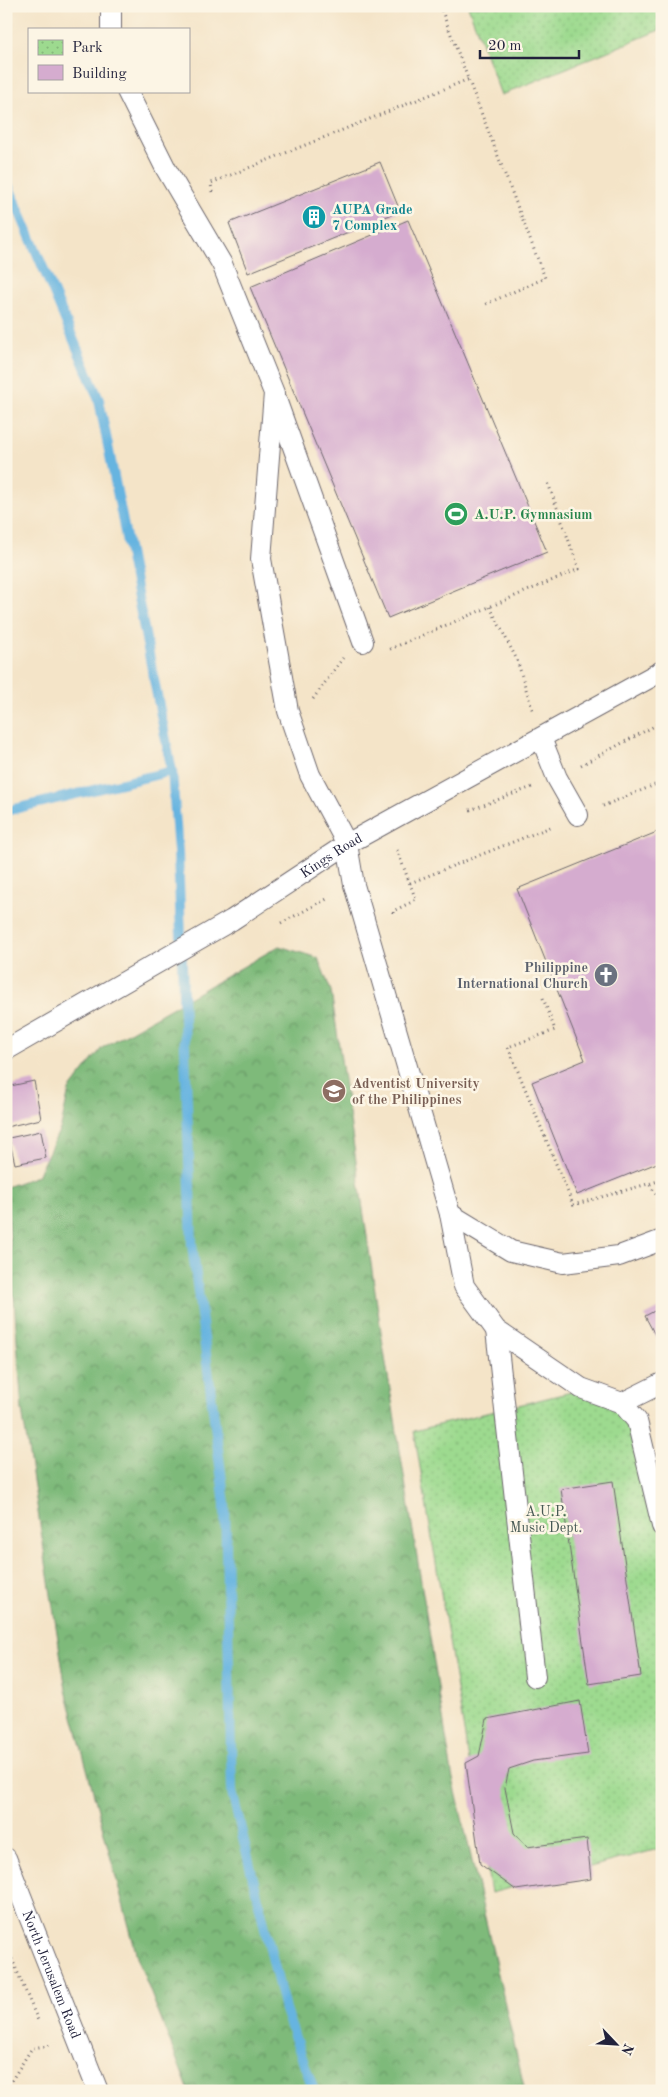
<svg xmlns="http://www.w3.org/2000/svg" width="668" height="2097" font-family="'Old Standard TT',serif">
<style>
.forest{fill:url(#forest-crowns);stroke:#506e5a}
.park{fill:url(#park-dots);stroke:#607e65}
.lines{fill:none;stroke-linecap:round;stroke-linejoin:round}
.stream{stroke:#66b4e0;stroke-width:10}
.building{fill:#d5accf}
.lane-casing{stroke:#6c666c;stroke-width:22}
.path{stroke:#6c666c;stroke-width:3;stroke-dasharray:1 4;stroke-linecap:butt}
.lane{stroke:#fff;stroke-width:20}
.labels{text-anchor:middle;stroke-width:5;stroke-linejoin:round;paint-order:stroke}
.culture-label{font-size:14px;font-weight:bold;fill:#0d838f;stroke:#fcf5e5;text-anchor:start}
.leisure-label{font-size:14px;font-weight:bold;fill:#27864d;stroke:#fcf5e5;text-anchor:start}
.street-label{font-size:14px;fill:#22223b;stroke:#fcf5e5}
.worship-label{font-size:14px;font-weight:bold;fill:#5b616d;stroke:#fcf5e5;text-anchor:end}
.education-label{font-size:14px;font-weight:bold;fill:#785e54;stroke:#fcf5e5;text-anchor:start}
.park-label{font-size:14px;fill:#475954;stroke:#fcf5e5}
</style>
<defs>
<pattern id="forest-crowns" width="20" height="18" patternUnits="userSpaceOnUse" patternTransform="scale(1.25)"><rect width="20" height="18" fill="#7eba7a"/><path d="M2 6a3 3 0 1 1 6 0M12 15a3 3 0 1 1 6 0" fill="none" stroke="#679765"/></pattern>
<pattern id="park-dots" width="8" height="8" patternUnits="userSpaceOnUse" patternTransform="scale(1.25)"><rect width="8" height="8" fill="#9dda8f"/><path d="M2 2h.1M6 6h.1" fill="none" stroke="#87bb7c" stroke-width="1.8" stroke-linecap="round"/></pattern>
</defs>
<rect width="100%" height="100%" fill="#fcf5e5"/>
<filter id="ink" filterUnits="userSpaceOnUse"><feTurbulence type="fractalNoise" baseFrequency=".02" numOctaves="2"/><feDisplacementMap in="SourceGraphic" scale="10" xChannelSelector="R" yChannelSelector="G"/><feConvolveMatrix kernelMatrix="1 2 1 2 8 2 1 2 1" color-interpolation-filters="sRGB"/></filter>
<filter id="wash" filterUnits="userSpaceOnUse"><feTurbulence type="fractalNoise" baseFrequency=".0096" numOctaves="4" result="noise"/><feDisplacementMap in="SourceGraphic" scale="20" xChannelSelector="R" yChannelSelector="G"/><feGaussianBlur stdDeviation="1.12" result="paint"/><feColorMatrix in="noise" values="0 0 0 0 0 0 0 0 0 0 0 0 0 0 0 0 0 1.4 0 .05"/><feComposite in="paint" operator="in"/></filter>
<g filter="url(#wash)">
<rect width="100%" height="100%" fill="#f4e4c8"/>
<!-- forest -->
<polygon class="forest" points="279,946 318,958 331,991 383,1345 452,1774 525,2091 189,2091 138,1960 66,1690 22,1410 6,1187 37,1176 61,1127 69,1090 102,1048"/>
<!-- park -->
<g class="park">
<polygon points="468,6 662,6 662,29 501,95"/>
<polygon points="571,1392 610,1405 639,1433 662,1493 662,1848 491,1893 414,1431"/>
</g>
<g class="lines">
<!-- stream -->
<g class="stream">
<polyline points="6,180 99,400 172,771 178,852 192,1244 225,1504 232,1792 285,2010 314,2091"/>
<polyline points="6,811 172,771"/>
</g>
</g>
<g id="blocks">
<!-- building -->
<g class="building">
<polygon points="380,162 400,211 248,273 229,223"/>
<polygon points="408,220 547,552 388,618 250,287"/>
<polygon points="662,830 662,1161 577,1195 532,1082 585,1060 517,889"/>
<polygon points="34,1081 41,1119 6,1127 6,1087"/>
<polygon points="41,1131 46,1158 15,1164 9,1138"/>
<polygon points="662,1307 662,1348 645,1316"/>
<polygon points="613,1481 641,1676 589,1684 561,1489"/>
<polygon points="580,1701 588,1754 533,1761 509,1769 505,1788 514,1833 527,1847 587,1839 591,1879 516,1890 480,1864 466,1763 479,1756 487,1719"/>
</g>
</g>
</g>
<g filter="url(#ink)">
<use href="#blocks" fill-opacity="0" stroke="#6c666c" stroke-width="1"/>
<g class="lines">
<!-- lane casing -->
<g class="lane-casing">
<g id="lane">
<polyline points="111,6 111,29"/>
<polyline points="127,91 166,169 222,264 274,393 261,559 288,711 310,775 347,844 354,885 450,1214 464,1286 496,1330 581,1388 622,1403 637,1421 662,1526"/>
<polyline points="277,402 363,642"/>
<polyline points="541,738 557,778 578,815"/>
<path id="s1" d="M 6,1050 L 232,920 L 347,844 L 662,671"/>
<polyline points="450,1214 511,1251 563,1263 619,1256 662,1240"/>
<polyline points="496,1330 535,1677"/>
<polyline points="622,1403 662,1383"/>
<path id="s2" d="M 6,1858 L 98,2091"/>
</g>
</g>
<!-- path -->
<g class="path">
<polyline points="440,6 545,278 486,304"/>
<polyline points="212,192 211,183 469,79"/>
<polyline points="490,607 517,660 533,712"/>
<polyline points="390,649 579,569 548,483"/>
<polyline points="313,699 343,658"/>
<polyline points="581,765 662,722"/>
<polyline points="603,806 662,782"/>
<polyline points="470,810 532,787"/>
<polyline points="410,883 553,826"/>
<polyline points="393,913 393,911 416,900 396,847"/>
<polyline points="281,923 329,898"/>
<polyline points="543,998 555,1030 508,1047 573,1205 662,1180"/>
<polyline points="650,1185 662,1204"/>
<polyline points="6,1945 39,2023"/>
<polyline points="6,2089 32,2048 52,2045"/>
</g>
<!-- lane -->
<use href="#lane" class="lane"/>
</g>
</g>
<!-- icons -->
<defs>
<g id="building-disc" transform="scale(1.25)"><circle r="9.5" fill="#0f9aa8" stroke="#fcf5e5"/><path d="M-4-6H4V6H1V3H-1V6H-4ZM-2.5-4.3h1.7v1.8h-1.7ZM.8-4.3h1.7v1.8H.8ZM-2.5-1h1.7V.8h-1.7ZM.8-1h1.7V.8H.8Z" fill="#fff"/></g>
<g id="stadium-disc" transform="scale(1.25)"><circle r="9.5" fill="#2e9e5b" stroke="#fcf5e5"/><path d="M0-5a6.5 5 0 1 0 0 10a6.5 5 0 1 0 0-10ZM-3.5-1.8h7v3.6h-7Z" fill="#fff"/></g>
<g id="church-disc" transform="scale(1.25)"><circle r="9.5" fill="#6b7280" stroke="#fcf5e5"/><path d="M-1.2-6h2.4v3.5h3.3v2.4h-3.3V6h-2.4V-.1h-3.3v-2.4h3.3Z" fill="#fff"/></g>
<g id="university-disc" transform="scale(1.25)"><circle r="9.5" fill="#8d6e63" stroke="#fcf5e5"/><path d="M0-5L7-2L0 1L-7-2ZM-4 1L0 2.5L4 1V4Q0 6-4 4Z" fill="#fff"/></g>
</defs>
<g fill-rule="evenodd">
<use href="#building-disc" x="314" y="217"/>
<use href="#stadium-disc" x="456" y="514"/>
<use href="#church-disc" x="606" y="975"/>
<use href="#university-disc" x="334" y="1091"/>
</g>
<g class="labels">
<!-- culture labels -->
<g class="culture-label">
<text x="332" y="214">AUPA Grade<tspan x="332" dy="16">7 Complex</tspan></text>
</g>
<!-- leisure labels -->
<g class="leisure-label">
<text x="474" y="519">A.U.P. Gymnasium</text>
</g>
<!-- street labels -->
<g class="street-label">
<text dy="5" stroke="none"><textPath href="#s1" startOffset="379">Kings Road</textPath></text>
<text dy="5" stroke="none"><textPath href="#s2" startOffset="125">North Jerusalem Road</textPath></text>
</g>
<!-- worship labels -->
<g class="worship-label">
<text x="588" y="972">Philippine<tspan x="588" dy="16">International Church</tspan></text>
</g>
<!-- education labels -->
<g class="education-label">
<text x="352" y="1088">Adventist University<tspan x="352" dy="16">of the Philippines</tspan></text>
</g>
<!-- park labels -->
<g class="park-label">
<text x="546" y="1516">A.U.P.<tspan x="546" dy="16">Music Dept.</tspan></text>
</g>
</g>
<!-- margin -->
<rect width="668" height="2097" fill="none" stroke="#fcf5e5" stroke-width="25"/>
<!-- legend -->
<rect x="28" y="28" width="162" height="65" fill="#fcf5e5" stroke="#a5a1a1"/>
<rect x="38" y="40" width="25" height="15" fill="url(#park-dots)" stroke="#a5a1a1"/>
<text x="72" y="52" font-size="15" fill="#22223b">Park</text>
<rect x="38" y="65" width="25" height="15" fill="#d5accf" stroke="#a5a1a1"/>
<text x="72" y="78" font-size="15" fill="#22223b">Building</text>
<!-- north arrow -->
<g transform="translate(616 2044) rotate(115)" stroke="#fcf5e5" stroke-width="4" paint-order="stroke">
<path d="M0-4L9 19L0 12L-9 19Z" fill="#22223b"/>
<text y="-8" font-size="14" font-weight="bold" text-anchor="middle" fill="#22223b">N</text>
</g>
<!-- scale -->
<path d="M480 50v8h99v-8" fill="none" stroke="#22223b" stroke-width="2.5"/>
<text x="488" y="50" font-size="15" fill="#22223b" stroke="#fcf5e5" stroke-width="4" paint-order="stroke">20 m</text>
</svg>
